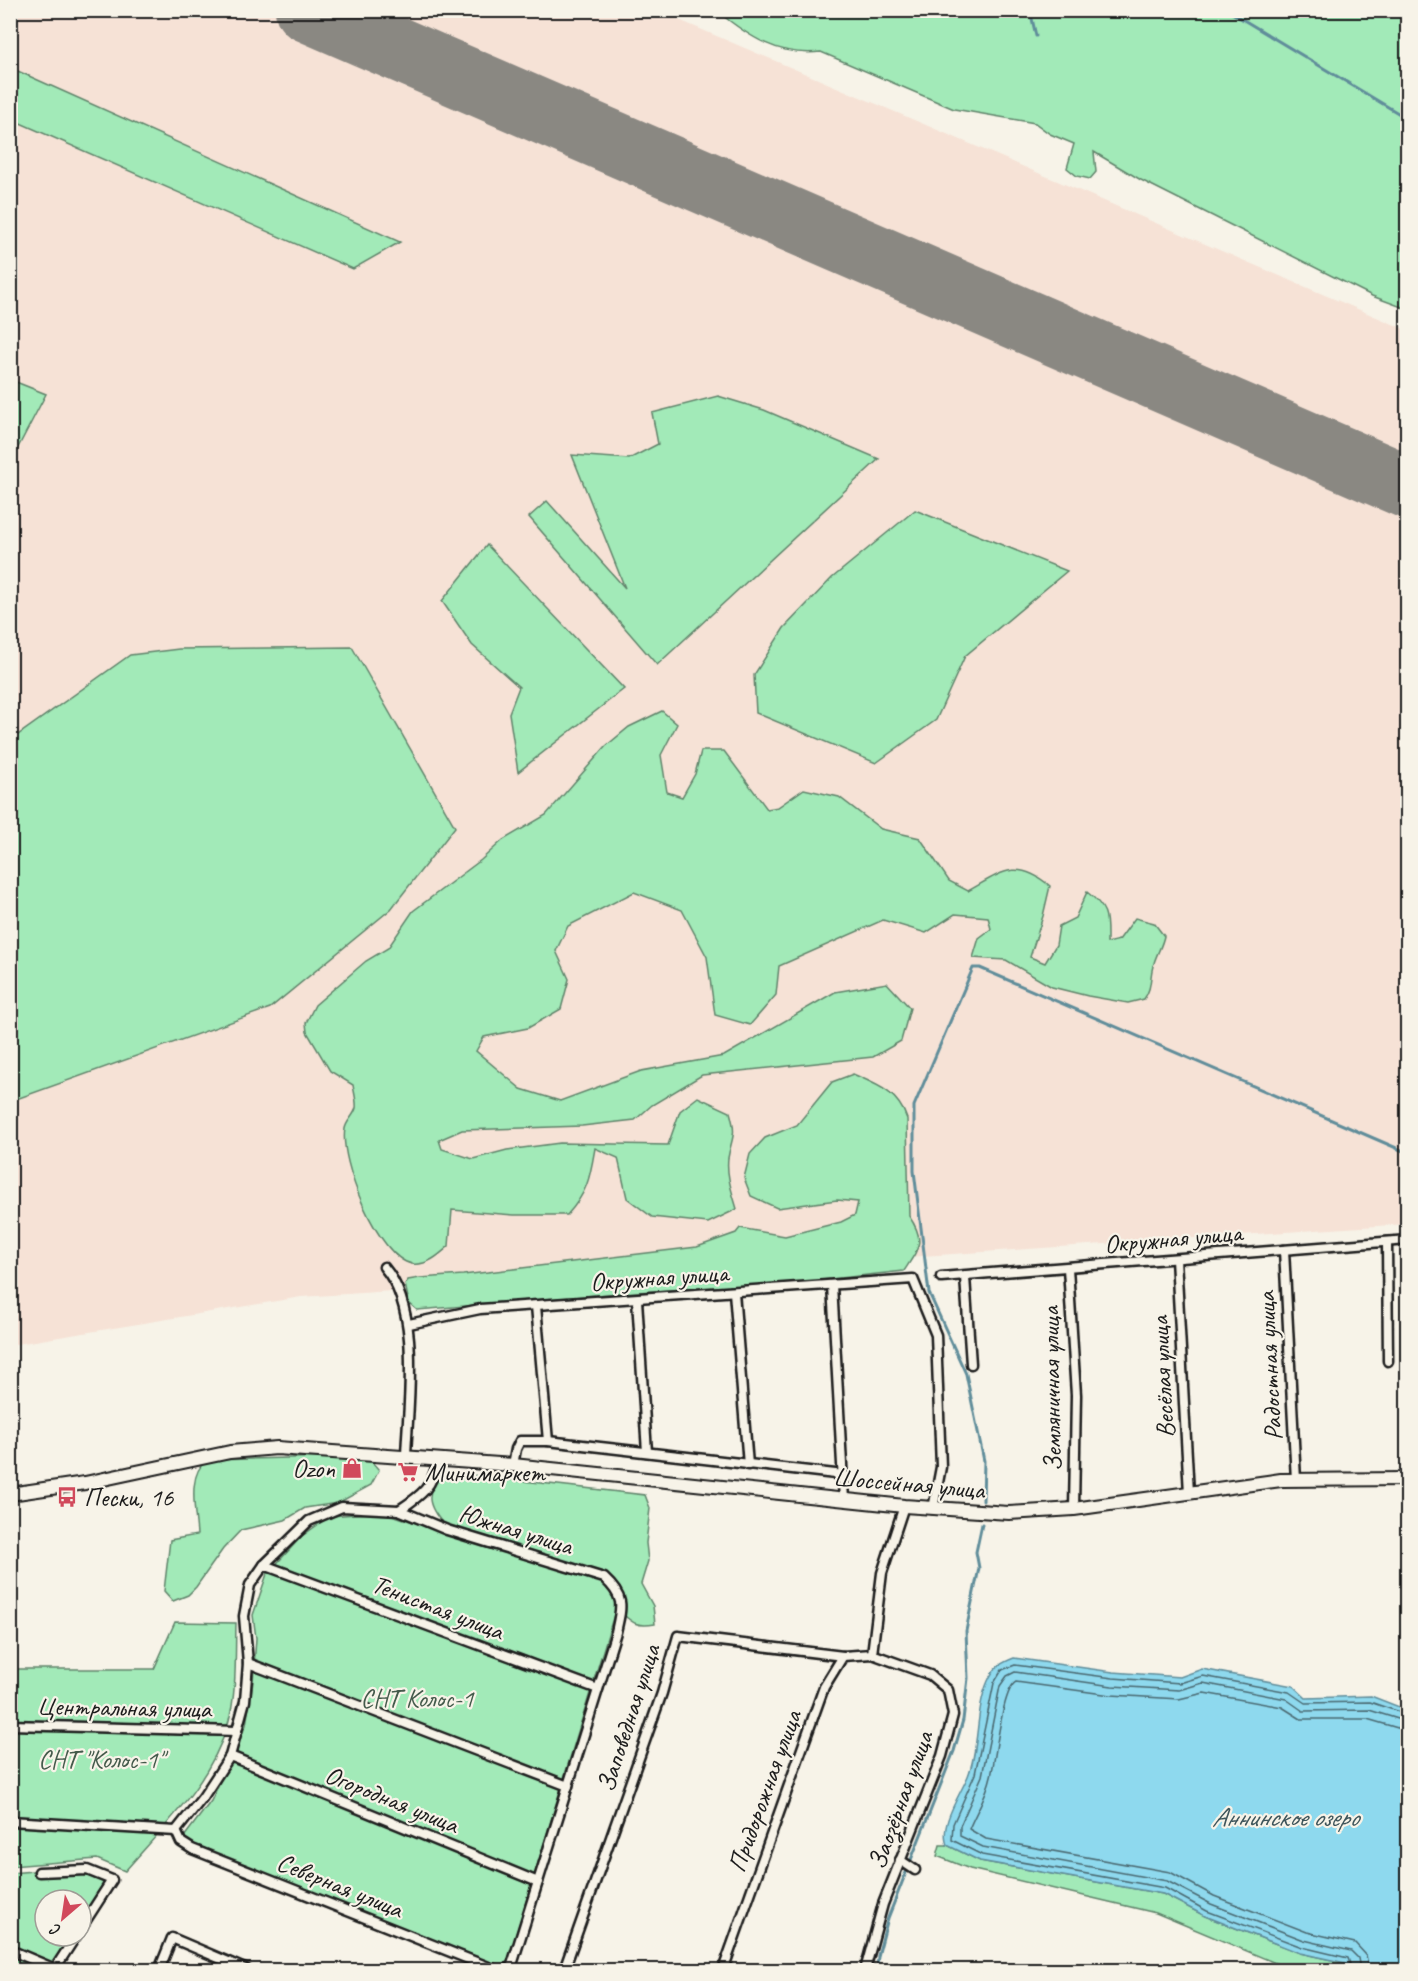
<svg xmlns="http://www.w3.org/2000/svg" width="1418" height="1981" font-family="Caveat,sans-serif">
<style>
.built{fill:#f6e2d6}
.green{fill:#a2eab8;stroke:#5f836a;stroke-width:1.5}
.water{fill:#8ed9ee;stroke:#608d9a;stroke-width:1.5}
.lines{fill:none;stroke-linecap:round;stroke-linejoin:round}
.shore{stroke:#4a6870;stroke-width:1.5}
.stream{stroke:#608d9a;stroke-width:3}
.runway{stroke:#8a8882;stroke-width:64}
.minor-casing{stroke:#1c1c1c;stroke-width:13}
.secondary-casing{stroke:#1c1c1c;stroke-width:16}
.minor{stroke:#f7f3e8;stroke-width:8}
.secondary{stroke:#f7f3e8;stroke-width:12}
.labels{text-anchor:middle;stroke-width:4.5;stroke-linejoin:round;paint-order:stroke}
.street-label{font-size:26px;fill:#1c1c1c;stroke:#f7f3e8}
.poi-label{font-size:26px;fill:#1c1c1c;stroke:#f7f3e8;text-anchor:start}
.park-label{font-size:26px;fill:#445a4b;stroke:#f7f3e8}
.water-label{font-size:27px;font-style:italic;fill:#3e555b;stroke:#f7f3e8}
</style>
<rect width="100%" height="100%" fill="#f7f3e8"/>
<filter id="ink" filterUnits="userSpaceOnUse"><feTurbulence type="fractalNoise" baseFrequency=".0167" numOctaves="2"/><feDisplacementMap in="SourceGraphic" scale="12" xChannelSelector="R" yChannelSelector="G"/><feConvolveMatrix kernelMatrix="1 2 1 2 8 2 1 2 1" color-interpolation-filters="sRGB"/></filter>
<g filter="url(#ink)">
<!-- built -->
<polygon class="built" points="11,11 658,11 1407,330 1407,1224 301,1297 11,1345"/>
<!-- green -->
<g class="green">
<path d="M 717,11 L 1407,11 L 1407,309 L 1372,296 L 1141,180 L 1094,152 L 1096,172 L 1090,179 L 1077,176 L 1067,168 L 1074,144 L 1050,134 L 1035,123 L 954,109 L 821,52 C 779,57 749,37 717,11 Z"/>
<polygon points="11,68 400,242 353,269 11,119"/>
<polygon points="11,380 46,394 11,461"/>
<polygon points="718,396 764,410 879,459 657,665 529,517 547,501 625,588 572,455 629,459 658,444 652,413"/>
<polygon points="915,510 1067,571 965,656 936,720 876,763 756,713 754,675 784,628 832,578"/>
<polygon points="487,545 624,689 518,772 509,713 519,687 472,645 442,601"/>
<polygon points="352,647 455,827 391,909 270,1008 11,1101 11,740 130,655 179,649"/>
<path d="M 662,711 L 677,724 L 661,755 L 667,792 L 682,797 L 695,774 L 701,751 L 724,751 L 767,809 L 778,807 L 804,789 L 839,797 L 881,829 L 920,838 L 949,881 L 968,891 C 1002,872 1017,858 1050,886 L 1043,916 L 1030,957 L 1045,963 L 1056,945 L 1059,926 L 1075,918 L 1087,892 C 1109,909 1107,917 1107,943 L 1119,940 L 1135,918 L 1154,923 L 1164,936 C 1162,946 1157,953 1154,963 C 1149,976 1153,987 1144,999 L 1128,1003 L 1088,996 L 1052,987 L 1006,960 L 973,958 L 979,938 L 991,929 L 988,917 L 955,914 L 926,933 L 883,920 L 779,966 L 776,995 L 750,1025 L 715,1015 L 707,957 L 682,910 L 634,892 L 568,926 L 556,951 L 569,979 L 561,1009 L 528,1028 L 484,1037 L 476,1051 L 521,1089 L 560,1101 L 641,1071 L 724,1056 L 835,992 L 887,983 L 910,1008 L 901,1041 L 873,1057 L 702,1075 L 652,1105 L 635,1120 L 582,1126 L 462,1130 L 439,1140 L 442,1149 L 473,1159 L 507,1150 L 560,1143 L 668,1145 L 680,1111 L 698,1097 L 730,1112 C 737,1136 732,1136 728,1158 C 726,1175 732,1192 737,1209 L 708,1223 L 652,1217 L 627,1198 L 618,1158 L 595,1148 C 590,1177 588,1192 567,1215 L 514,1215 L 452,1210 L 449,1246 C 439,1255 427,1266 412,1264 C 378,1258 339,1160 345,1129 C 346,1121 354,1116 356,1108 C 357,1102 354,1092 353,1085 L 330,1071 L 307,1032 L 306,1023 L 315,1005 L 366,961 L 388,948 L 413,911 L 481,860 L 503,840 L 546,815 L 606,746 L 629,727 Z"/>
<path d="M 853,1074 C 878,1085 898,1092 907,1119 L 909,1216 C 926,1241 919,1248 904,1271 L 804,1282 L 621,1293 L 417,1310 L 409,1303 L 405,1284 L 408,1280 L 420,1278 L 463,1275 L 697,1247 L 736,1233 L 740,1228 L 785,1236 L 841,1222 L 855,1215 L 858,1202 L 837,1200 L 777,1208 L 751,1196 L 744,1178 L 750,1154 L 765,1138 L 797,1125 L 832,1082 Z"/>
<path d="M 333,1457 L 371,1461 L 379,1470 L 371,1485 L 338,1503 L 305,1508 L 285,1520 L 241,1530 L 223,1549 L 196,1587 L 188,1595 L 173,1601 L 164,1591 L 170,1540 L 197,1535 C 196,1512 186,1475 207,1460 Z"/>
<path d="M 444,1472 L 645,1495 L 650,1508 L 646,1543 L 648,1561 L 641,1584 L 653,1606 L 655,1624 C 634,1628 631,1621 616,1608 L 507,1964 L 503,1969 L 192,1845 L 184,1837 L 211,1801 L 246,1725 L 253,1682 L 256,1638 L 253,1615 L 267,1574 L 302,1536 L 330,1516 L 383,1512 L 452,1535 C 434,1512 417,1498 444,1472 Z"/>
<path d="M 175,1622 L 236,1623 C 235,1656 237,1693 228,1724 C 210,1783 164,1826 125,1871 L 97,1859 L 11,1866 L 10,1669 L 154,1669 Z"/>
<polygon points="940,1845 947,1845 980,1861 1163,1894 1205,1916 1300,1953 1346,1963 1347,1970 1292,1970 1156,1913 970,1869 937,1856"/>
<polygon points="89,1866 112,1875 81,1923 81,1900 45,1900 45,1936 73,1936 53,1970 11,1970 11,1873"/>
</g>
<!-- water -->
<path class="water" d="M 1014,1658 L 1113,1672 L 1180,1677 L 1202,1669 L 1293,1686 L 1306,1698 L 1371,1696 L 1407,1710 L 1407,1970 L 1347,1970 L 1345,1963 L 1300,1953 L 1205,1916 L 1163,1894 L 980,1861 L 947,1845 C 939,1825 960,1795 968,1776 C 980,1746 975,1710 988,1681 C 994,1667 1001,1663 1014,1658 Z"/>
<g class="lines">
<!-- shore -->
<g class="shore">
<polyline points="1352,1970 1348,1958 1302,1947 1207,1911 1165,1888 982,1855 952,1840 953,1824 975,1774 994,1683 1002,1670 1015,1665 1113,1678 1180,1683 1203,1676 1289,1692 1305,1703 1370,1702 1408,1715"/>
<polyline points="1360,1970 1358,1958 1351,1951 1304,1940 1211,1904 1167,1881 983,1847 960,1836 960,1826 982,1776 1000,1686 1007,1676 1015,1672 1112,1686 1179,1690 1203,1683 1286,1699 1303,1711 1369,1710 1408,1722"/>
<path d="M 1369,1970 L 1366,1955 L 1355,1943 L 1307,1932 L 1214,1896 L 1170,1872 L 986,1839 L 969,1829 C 976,1812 987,1795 991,1776 C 996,1758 1002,1689 1016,1682 L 1111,1695 L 1179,1699 L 1204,1693 L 1282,1707 L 1301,1719 L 1367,1719 L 1408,1731"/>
</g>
<!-- stream -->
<g class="stream">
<polyline points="1030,10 1036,36"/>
<polyline points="1227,10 1408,119"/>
<polyline points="983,1501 984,1461 966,1374 929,1293 914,1171 914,1106 973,968 980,968 1408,1153"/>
<polyline points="877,1970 878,1956 888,1918 954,1751 963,1720 968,1678 966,1631 979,1568 976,1552 982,1524"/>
</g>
<!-- runway -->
<polyline class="runway" points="307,10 1408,487"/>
<!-- minor casing -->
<g class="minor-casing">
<g id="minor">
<polyline points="1387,1242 1388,1361"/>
<polyline points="1284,1250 1296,1480"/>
<polyline points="1176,1259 1189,1493"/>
<path d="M 384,1267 C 422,1311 408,1400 406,1456"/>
<polyline points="1068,1268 1076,1395 1074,1509"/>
<polyline points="941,1277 1408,1240"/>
<polyline points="965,1277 971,1364"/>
<polyline points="832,1285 844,1500"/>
<polyline points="734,1292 748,1465"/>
<polyline points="637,1300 647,1452"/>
<polyline points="536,1306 548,1441"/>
<polyline points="409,1324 480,1309 913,1279 936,1335 941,1467 933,1509"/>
<polyline points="513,1465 516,1449 520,1441 548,1441 844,1475"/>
<path d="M 399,1510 C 422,1495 433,1487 438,1459"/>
<polyline points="264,1565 598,1689"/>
<polyline points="872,1654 882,1573 904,1506"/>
<polyline points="248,1663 568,1786"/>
<polyline points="10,1725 237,1731"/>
<polyline points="230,1756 538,1882"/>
<polyline points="10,1821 176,1831"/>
<path d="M 176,1831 L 203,1797 L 230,1756 L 245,1701 L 248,1663 L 244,1616 L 250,1585 L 264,1565 L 309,1521 L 342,1507 L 399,1510 L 447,1530 L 604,1578 C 625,1597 622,1606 616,1632 L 512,1965 L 507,1970"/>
<polyline points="176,1831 181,1842 192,1849 496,1970"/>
<polyline points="900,1860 915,1870"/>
<polyline points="39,1872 87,1870 112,1880 81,1928"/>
<polyline points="10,1950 55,1969"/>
<polyline points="54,1970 76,1936"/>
<polyline points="159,1970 172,1938 247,1970"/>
<polyline points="564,1970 662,1693 678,1636 843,1656"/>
<polyline points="723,1970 824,1687 843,1656 872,1654 930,1675 948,1690 953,1715 942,1756 883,1904 865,1970"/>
</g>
</g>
<!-- secondary casing -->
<g class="secondary-casing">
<polyline id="secondary" points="10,1494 85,1483 230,1452 277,1448 513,1465 904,1506 1009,1513 1074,1509 1281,1480 1408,1479"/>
</g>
<!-- minor -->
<use href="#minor" class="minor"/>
<!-- secondary -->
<use href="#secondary" class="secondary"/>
</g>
</g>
<!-- icons -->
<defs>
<g id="shop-bare" transform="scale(1.62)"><path d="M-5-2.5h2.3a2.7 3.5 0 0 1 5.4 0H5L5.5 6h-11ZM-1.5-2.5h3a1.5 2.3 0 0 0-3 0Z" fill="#d1495b" stroke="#f7f3e8" stroke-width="2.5" paint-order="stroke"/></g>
<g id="supermarket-bare" transform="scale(1.62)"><path d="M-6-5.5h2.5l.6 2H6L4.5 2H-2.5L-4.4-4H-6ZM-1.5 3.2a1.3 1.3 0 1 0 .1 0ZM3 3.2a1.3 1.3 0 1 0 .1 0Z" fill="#d1495b" stroke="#f7f3e8" stroke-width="2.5" paint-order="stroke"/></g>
<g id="bus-bare" transform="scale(1.62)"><path d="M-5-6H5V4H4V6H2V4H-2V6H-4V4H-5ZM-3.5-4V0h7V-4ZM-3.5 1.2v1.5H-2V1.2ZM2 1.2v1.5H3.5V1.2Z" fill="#d1495b" stroke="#f7f3e8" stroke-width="2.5" paint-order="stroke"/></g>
</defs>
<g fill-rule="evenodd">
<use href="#shop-bare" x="352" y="1468"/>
<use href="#supermarket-bare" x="408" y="1472"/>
<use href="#bus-bare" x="67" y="1497"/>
</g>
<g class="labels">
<!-- street labels -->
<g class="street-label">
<text transform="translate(1173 1238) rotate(-5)" y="9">Окружная улица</text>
<text transform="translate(659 1277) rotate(-4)" y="9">Окружная улица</text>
<text transform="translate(1269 1366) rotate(-93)" y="9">Радостная улица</text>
<text transform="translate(1162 1377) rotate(-93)" y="9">Весёлая улица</text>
<text transform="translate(1051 1389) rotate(-91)" y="9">Земляничная улица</text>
<text transform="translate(909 1483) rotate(5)" y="9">Шоссейная улица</text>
<text transform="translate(516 1529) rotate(17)" y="9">Южная улица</text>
<text transform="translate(438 1607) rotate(21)" y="9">Тенистая улица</text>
<text transform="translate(124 1707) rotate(1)" y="9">Центральная улица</text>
<text transform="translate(628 1718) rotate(-72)" y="9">Заповедная улица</text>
<text transform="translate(764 1791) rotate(-70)" y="9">Придорожная улица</text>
<text transform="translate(392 1799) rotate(22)" y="9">Огородная улица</text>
<text transform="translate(900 1800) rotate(-70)" y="9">Заозёрная улица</text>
<text transform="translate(340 1885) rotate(22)" y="9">Северная улица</text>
</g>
<!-- poi labels -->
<g class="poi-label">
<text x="335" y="1477" text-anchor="end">Ozon</text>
<text x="425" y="1481">Минимаркет</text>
<text x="84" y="1506">Пески, 16</text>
</g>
<!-- park labels -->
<g class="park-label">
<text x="417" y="1707">СНТ Колос-1</text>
<text x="101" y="1768">СНТ "Колос-1"</text>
</g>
<!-- water labels -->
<g class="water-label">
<text x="1285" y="1826">Аннинское озеро</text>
</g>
</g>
<!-- margin -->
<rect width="1418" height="1981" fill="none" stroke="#f7f3e8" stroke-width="36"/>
<rect x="18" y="18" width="1382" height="1945" fill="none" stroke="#1c1c1c" stroke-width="2" filter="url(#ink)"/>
<!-- north arrow -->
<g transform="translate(63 1918) rotate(209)"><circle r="28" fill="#f7f3e8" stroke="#9f9d96" stroke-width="1.5"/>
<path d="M0-4.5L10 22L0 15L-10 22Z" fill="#d1495b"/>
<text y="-9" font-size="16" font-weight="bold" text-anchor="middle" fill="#1c1c1c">С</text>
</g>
</svg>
